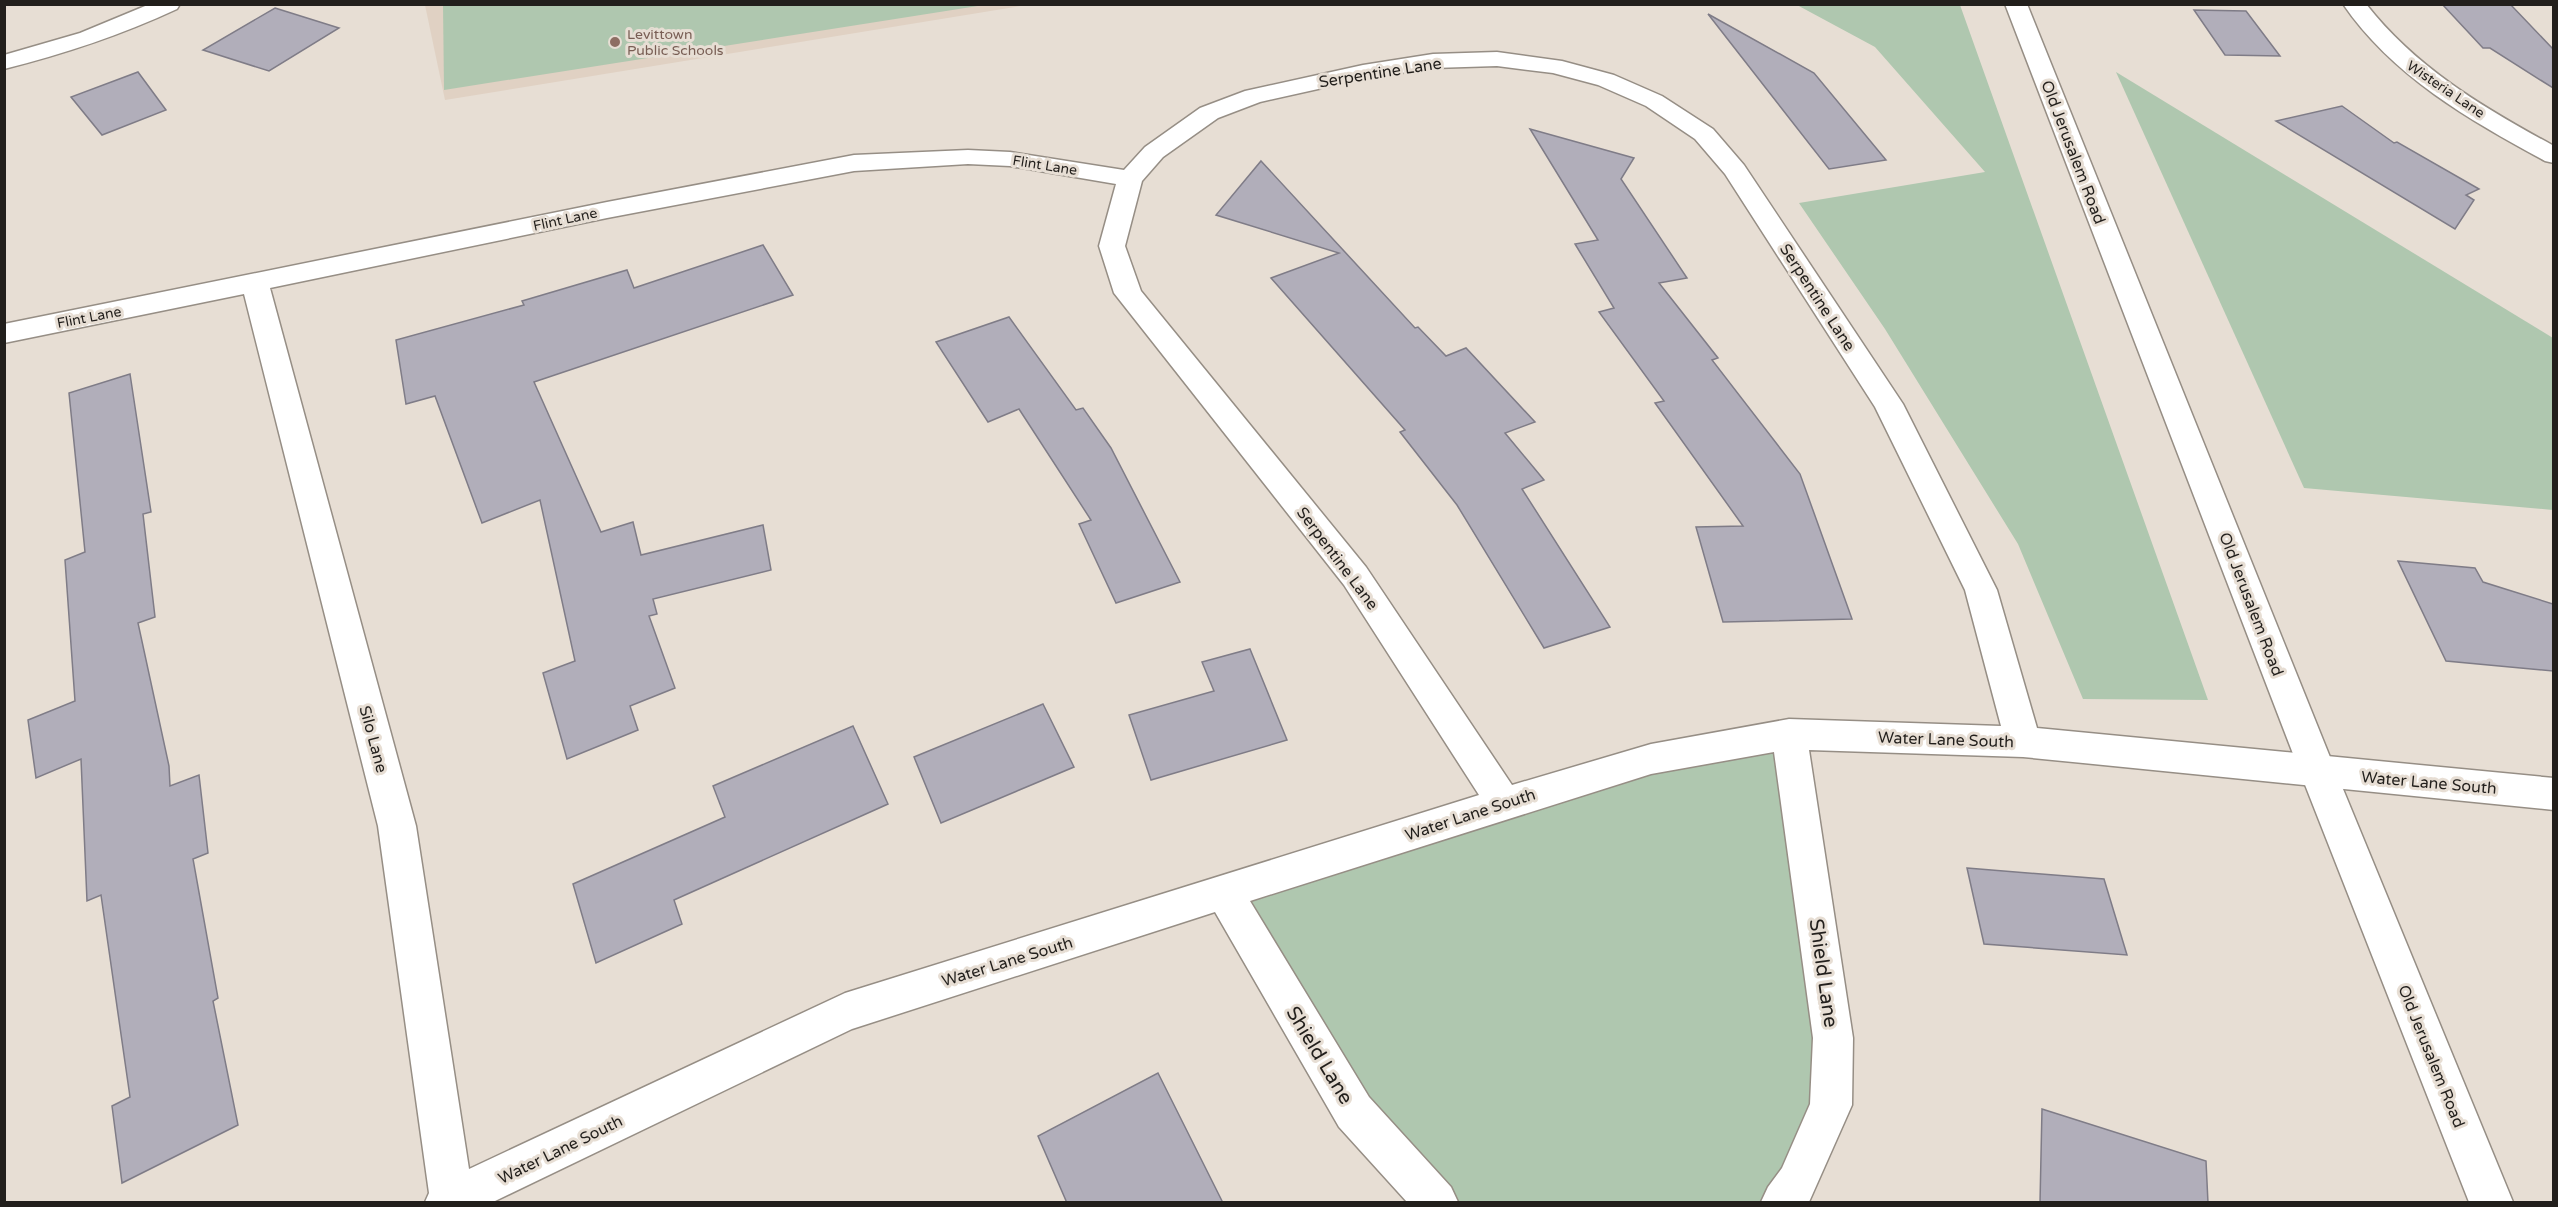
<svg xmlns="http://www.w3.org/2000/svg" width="2558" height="1207" font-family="'Varela Round',sans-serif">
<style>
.built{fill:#e0d1c3}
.green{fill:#afc7af}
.building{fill:#b1aeba;stroke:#7f7c87;stroke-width:1.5}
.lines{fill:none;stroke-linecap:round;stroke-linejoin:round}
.street-casing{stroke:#968e85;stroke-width:3}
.secondary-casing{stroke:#968e85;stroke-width:3}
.street{fill:#fff;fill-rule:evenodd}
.secondary{fill:#fff;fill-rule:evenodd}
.education-dot{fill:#8d6e63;stroke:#e7ded4;stroke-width:2}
.labels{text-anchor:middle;stroke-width:6;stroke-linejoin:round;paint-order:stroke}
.far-education-label{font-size:14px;fill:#785e54;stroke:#e7ded4;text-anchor:start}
.far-street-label{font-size:14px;fill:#221f1c;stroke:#e7ded4}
.street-label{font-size:16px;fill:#221f1c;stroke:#e7ded4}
.near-street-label{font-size:20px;fill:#221f1c;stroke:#e7ded4}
</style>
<rect width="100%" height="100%" fill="#e7ded4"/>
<!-- built -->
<polygon class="built" points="425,5 1027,5 445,100"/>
<!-- green -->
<g class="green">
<polygon points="443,5 443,4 984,5 444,90"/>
<polygon points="1797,5 1960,5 2208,700 2083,699 2018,544 1885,329 1799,203 1985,172 1875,47"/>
<polygon points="2116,72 2553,338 2553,510 2304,488"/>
<polygon points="1781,741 1823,1098 1777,1202 1447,1201 1361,1095 1235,893 1665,762"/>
</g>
<!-- building -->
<g class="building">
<polygon points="2442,4 2510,4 2553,49 2553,88 2490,48 2483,48"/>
<polygon points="275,8 339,28 269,71 203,50"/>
<polygon points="2194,10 2246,11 2280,56 2225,55"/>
<polygon points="1708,14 1814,73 1886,160 1829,169"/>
<polygon points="138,72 166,110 102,135 71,97"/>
<polygon points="2342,106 2394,143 2397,142 2479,189 2466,195 2474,200 2455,229 2276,121"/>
<polygon points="1530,129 1634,158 1621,179 1687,278 1659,283 1718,358 1712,360 1800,474 1852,619 1723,622 1696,527 1743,526 1655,403 1664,401 1599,312 1614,308 1575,244 1598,240"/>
<polygon points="1261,161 1415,328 1418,327 1446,356 1466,348 1535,422 1505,433 1544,480 1522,489 1610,627 1544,648 1457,505 1400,432 1405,430 1271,278 1339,253 1216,215"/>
<polygon points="763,245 793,295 534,382 601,532 633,522 641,555 763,525 771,570 653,599 657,614 649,616 675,688 630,706 638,730 567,759 543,673 575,661 540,500 482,523 435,396 406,404 396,340 524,305 522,301 627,270 634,288"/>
<polygon points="1009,317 1076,410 1083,408 1111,448 1180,582 1116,603 1079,524 1091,520 1019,409 988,422 936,342"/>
<polygon points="130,374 151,512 143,514 155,617 138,623 169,766 170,786 199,775 208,853 193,859 218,998 213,1001 238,1125 122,1183 112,1106 130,1097 101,895 87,901 81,759 36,778 28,720 75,701 65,560 85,552 69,393"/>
<polygon points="2398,561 2475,568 2483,582 2553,604 2553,671 2446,661"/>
<polygon points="1250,649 1287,740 1151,780 1129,715 1214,691 1202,662"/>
<polygon points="1043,704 1074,767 941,823 914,757"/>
<polygon points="853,726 888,804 674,900 682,924 596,963 573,884 725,817 713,786"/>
<polygon points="1967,868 2104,879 2127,955 1984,944"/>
<polygon points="1158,1073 1223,1203 1067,1203 1038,1136"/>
<polygon points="2042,1109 2206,1161 2208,1203 2040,1203"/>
</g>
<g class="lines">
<!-- street casing -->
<g class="street-casing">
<g id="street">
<path d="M 150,4 L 180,4 L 177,9 C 121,35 64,54 4,69 L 4,55 L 80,33 Z"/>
<path d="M 2343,4 L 2366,4 C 2416,68 2484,108 2554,146 L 2554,163 L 2545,161 C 2470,120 2393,77 2343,4 Z"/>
<path d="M 1497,52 L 1562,61 L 1614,75 L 1662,96 L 1713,129 L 1744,165 L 1903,404 L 1997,590 L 2037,728 L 2554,778 L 2554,810 L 2023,757 L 1809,750 L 1853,1038 L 1852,1105 L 1809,1202 L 1761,1202 L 1768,1187 L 1782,1168 L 1810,1104 L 1813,1038 L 1774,752 L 1651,774 L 1250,901 L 1369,1097 L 1451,1187 L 1458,1202 L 1407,1202 L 1339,1127 L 1215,912 L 852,1029 L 493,1202 L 425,1202 L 429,1193 L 378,826 L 244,294 L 4,343 L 4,324 L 607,202 L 854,155 L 968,150 L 1010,152 L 1124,170 L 1145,147 L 1200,108 L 1245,91 L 1363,65 L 1433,54 ZM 1497,66 L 1553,73 L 1598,85 L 1646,106 L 1695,139 L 1725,174 L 1875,407 L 1965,590 L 2001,726 L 1789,719 L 1651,744 L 1512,785 L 1366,567 L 1141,291 L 1125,246 L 1142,181 L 1163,157 L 1218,118 L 1260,102 L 1363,79 L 1433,68 ZM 968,164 L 1010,166 L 1116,184 L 1099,246 L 1114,293 L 1344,585 L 1479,795 L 845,993 L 469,1169 L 416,826 L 270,288 L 607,218 L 854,171 Z"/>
</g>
</g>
<!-- secondary casing -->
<g class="secondary-casing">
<polygon id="secondary" points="2005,4 2027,4 2336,772 2513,1202 2469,1202 2300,772"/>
</g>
<!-- street -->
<use href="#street" class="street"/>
<!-- secondary -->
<use href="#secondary" class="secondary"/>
</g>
<!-- markers -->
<circle class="education-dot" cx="615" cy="42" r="6"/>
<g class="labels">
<!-- far-education labels -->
<g class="far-education-label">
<text x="627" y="39">Levittown<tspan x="627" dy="16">Public Schools</tspan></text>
</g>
<!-- far-street labels -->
<g class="far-street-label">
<text transform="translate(2446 89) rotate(34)" y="5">Wisteria Lane</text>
<text transform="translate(1045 165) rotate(9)" y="5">Flint Lane</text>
<text transform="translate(565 219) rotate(-12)" y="5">Flint Lane</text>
<text transform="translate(89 317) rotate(-11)" y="5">Flint Lane</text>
</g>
<!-- street labels -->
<g class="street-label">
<text transform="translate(1380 72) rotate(-9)" y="6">Serpentine Lane</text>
<text transform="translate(2074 152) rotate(69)" y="6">Old Jerusalem Road</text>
<text transform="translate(1818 297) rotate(57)" y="6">Serpentine Lane</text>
<text transform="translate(1338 558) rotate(53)" y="6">Serpentine Lane</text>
<text transform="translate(2252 604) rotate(69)" y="6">Old Jerusalem Road</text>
<text transform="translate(374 739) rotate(75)" y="6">Silo Lane</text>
<text transform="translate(1946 739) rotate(2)" y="6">Water Lane South</text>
<text transform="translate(2429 782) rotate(5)" y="6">Water Lane South</text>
<text transform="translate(1470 814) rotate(-18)" y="6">Water Lane South</text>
<text transform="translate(1007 961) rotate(-17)" y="6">Water Lane South</text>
<text transform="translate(2432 1056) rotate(68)" y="6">Old Jerusalem Road</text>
<text transform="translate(560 1149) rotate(-26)" y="6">Water Lane South</text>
</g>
<!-- near-street labels -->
<g class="near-street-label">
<text transform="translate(1824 973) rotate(82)" y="7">Shield Lane</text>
<text transform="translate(1320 1055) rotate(59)" y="7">Shield Lane</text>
</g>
</g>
<!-- border -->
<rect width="2558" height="1207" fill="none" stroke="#221f1c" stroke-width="12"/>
</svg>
